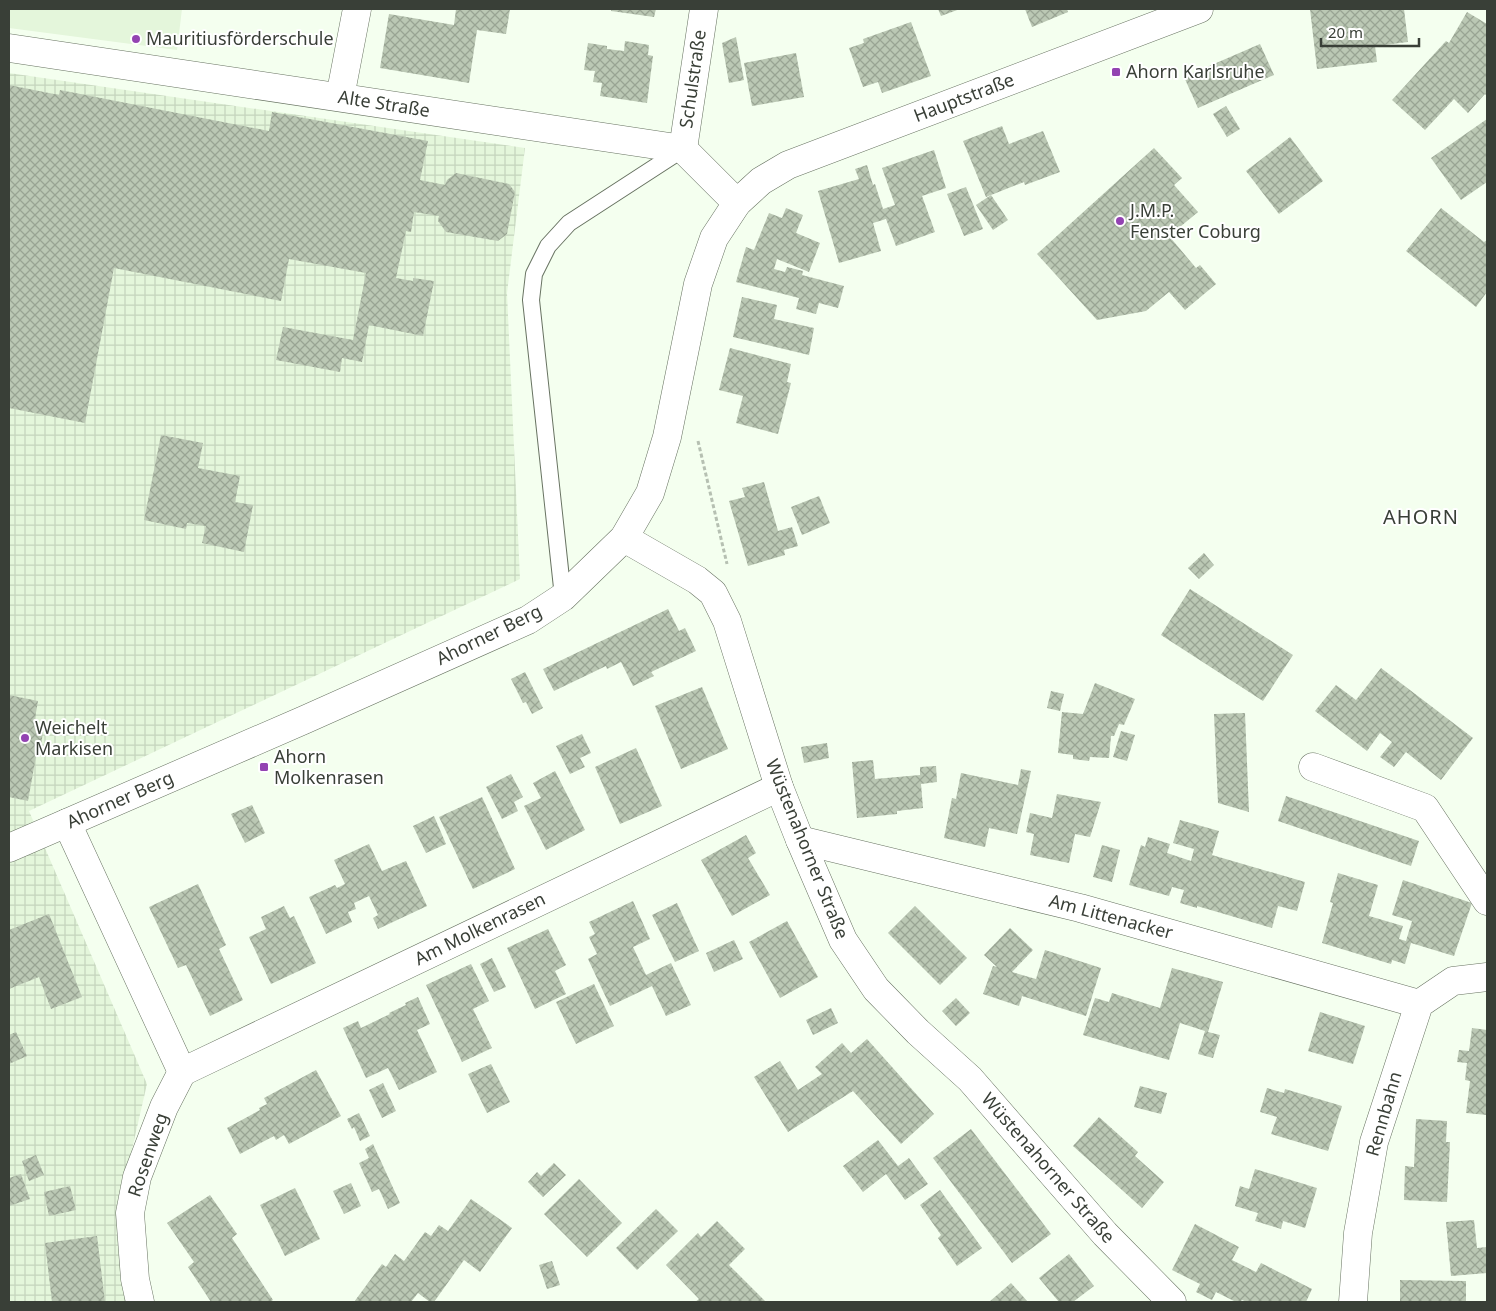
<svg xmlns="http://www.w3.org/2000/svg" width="1496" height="1311" font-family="'Noto Sans',sans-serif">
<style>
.built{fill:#e4f6db}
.industrial{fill:url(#industrial-grid)}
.building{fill:url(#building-cross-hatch)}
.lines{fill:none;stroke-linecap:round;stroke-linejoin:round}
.lane-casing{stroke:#687362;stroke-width:18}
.street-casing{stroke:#687362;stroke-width:29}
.secondary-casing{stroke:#687362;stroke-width:29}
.path{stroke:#b6c0b2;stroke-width:3;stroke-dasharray:4 2.5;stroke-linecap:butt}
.lane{stroke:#fff;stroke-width:16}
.street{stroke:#fff;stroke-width:28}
.secondary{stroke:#fff;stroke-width:28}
.poi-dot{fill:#9343b2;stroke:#fff;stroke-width:2}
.labels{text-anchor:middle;stroke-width:4;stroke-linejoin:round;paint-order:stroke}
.poi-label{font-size:18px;fill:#393f37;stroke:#fff;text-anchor:start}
.street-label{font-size:18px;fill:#393f37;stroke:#fff}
.quarter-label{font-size:20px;letter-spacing:1px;fill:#393f37;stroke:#fff}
</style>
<defs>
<pattern id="industrial-grid" width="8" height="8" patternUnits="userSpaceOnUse" patternTransform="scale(1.25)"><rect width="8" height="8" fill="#e4f6db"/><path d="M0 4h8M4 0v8" fill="none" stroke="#c4d4bd"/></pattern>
<pattern id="building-cross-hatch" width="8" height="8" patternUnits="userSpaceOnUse" patternTransform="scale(1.25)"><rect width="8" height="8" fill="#bbc8b4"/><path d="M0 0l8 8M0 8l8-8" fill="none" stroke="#99a493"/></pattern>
</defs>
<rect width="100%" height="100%" fill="#f4ffef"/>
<!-- built -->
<polygon class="built" points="9,9 182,9 177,50 9,28"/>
<!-- industrial -->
<polygon class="industrial" points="9,73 525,148 507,293 520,579 29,811 147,1084 118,1210 130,1302 9,1302"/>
<!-- building -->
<g class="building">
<polygon points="456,9 510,9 506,34 477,30 469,83 380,68 389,14 454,25"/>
<polygon points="611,9 656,9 654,17 611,11"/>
<polygon points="938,9 960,9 941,16"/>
<polygon points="1025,9 1067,9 1068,12 1032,27"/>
<polygon points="1310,9 1404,9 1408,42 1375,46 1377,62 1317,69"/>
<polygon points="1467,12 1487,24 1487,96 1485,94 1468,113 1454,99 1425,130 1392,100 1446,41 1449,43"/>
<polygon points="911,22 931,76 882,93 878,82 863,87 849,48 864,43 863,39"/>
<polygon points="736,37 744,80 729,83 722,43"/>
<polygon points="625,41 649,45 648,55 653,56 647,103 600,96 602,83 593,82 595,71 584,70 588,43 607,46 607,49 624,51"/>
<polygon points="1260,44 1274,75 1198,108 1184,77"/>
<polygon points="796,53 804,97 752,106 744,63"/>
<polygon points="9,85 59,95 60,90 269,131 272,112 428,141 420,180 445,185 447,180 456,173 509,184 515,192 507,234 498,241 446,232 438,221 439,216 414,212 411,232 406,231 396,278 413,281 413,278 434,281 423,336 369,325 362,362 342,358 340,372 276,360 283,327 353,340 366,273 289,259 281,301 114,268 85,423 9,408"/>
<polygon points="1226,106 1240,129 1227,137 1213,114"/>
<polygon points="1487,119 1487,182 1461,200 1431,158"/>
<polygon points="1002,126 1009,144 1043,131 1060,172 1025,185 1024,182 986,197 963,141"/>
<polygon points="1290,137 1323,181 1279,214 1246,171"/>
<polygon points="1154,148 1182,178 1174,185 1198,212 1169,236 1196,268 1200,265 1216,284 1185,310 1169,292 1146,311 1097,320 1037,254"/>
<polygon points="934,150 946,188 922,196 935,232 896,246 886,219 873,223 881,251 839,263 818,191 859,179 855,169 867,165 873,185 875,184 883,209 895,205 882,168"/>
<polygon points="966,187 983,229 964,236 947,194"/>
<polygon points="991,195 1008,220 993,230 976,205"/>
<polygon points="786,208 803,215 796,233 820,243 809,272 777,259 774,269 785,272 787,267 803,271 802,275 844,286 838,308 819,303 816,314 796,309 799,298 736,282 746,247 754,250 769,213 782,218"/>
<polygon points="1441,208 1484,242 1487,240 1487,292 1476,307 1406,251"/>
<polygon points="742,297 777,305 774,319 814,328 809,355 733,337"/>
<polygon points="730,348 791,364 787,382 791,383 778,434 736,423 743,396 719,390"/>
<polygon points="161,435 203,443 198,468 240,476 235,502 253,505 244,552 202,543 206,526 187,523 186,529 144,520"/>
<polygon points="764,482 778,531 792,527 798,546 784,550 785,555 748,566 729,501 745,497 742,488"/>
<polygon points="819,496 830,523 802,535 791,507"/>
<polygon points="1204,553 1214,565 1199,579 1188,568"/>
<polygon points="1190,589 1293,655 1263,701 1161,635"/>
<polygon points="668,609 679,631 685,628 696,651 651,672 654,676 633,686 621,662 607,669 606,666 554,691 543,669"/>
<polygon points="1381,668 1473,738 1441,780 1406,752 1394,767 1380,757 1392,742 1380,733 1367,751 1315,711 1336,685 1356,700"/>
<polygon points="525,672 543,708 532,714 526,702 523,703 511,679"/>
<polygon points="1095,683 1135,699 1124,725 1119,724 1114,736 1111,736 1109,758 1090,757 1089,761 1073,759 1073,755 1058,753 1062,712 1083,714"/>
<polygon points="702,687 728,749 681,769 655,706"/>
<polygon points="1051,691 1064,694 1060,711 1047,708"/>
<polygon points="9,695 38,701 34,724 44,726 40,751 37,751 28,801 9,797"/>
<polygon points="1245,713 1249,812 1218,803 1214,714"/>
<polygon points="1121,731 1135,735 1127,761 1113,757"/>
<polygon points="582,734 591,753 580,758 585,767 570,774 556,746"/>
<polygon points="827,743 829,758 804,763 801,747"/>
<polygon points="636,748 662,806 620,824 595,767"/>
<polygon points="873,760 875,779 920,775 920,767 936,766 937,782 921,784 923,808 897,811 897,814 857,818 852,762"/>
<polygon points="1021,769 1031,771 1017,834 989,828 985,847 944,838 952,798 956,799 961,773 1018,785"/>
<polygon points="555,771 585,830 546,850 524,806 541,798 533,783"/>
<polygon points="511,774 523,797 514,802 518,811 502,819 486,787"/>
<polygon points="1057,794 1101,802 1090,837 1075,834 1069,863 1030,855 1034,834 1026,832 1030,813 1052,818"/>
<polygon points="1286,796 1419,841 1411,866 1278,821"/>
<polygon points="482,797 515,869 473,889 439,817"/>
<polygon points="252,805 265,833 245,843 231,814"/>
<polygon points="434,816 446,844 426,853 413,826"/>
<polygon points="1180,820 1219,831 1212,855 1305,882 1297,911 1278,906 1272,928 1197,906 1197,908 1180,903 1184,890 1172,887 1169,896 1129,885 1141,845 1145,847 1148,837 1170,844 1167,853 1191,861 1194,849 1173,843"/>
<polygon points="746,835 756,853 748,858 770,895 732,916 701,860"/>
<polygon points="369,844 382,871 406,861 427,906 378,929 373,918 378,915 369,896 354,903 356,909 348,912 352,922 326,934 309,897 335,885 337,888 345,884 334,860"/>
<polygon points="1102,845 1120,850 1112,882 1093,877"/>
<polygon points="1338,873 1378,885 1369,916 1403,926 1399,939 1406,941 1412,921 1392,915 1403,880 1472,903 1454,956 1411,943 1405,964 1392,960 1391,964 1322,943 1333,903 1330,902"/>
<polygon points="198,884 226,945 219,949 243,1000 210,1016 186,965 178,968 149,907"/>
<polygon points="633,901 650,939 633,947 646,975 671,963 691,1005 666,1016 652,986 610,1006 588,959 597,954 589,937 595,934 589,922"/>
<polygon points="677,903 699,951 675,962 652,915"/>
<polygon points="284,906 290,918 294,916 316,963 271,984 249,937 266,929 261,917"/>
<polygon points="915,906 967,958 940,985 888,933"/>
<polygon points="49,914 82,997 51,1009 39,977 9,989 9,930"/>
<polygon points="787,921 818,977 780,998 749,942"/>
<polygon points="1010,928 1033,950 1012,972 1036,979 1045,950 1101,968 1086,1016 1022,996 1019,1006 983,994 993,966 997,967 984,955"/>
<polygon points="548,929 566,965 555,971 566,994 535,1009 507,948"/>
<polygon points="734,940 743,959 714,972 706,953"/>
<polygon points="492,958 506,987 494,992 480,964"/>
<polygon points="471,964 489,1001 473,1009 492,1048 462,1062 426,985"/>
<polygon points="1172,968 1223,982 1208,1032 1220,1035 1213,1058 1198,1054 1205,1031 1180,1023 1169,1060 1083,1035 1095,998 1109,1002 1112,993 1160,1008"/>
<polygon points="594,984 614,1026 576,1044 556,1002"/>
<polygon points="418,997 430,1024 417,1030 437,1072 399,1090 388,1068 366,1078 343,1028 358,1021 361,1028 390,1014 389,1013 406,1005 405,1003"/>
<polygon points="956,998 970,1013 956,1026 942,1011"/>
<polygon points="831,1008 838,1023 813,1035 806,1020"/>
<polygon points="1320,1012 1365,1026 1353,1064 1308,1051"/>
<polygon points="1472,1028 1487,1030 1487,1115 1466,1113 1470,1081 1465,1080 1467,1063 1457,1062 1459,1050 1469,1051"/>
<polygon points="16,1032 27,1056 9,1064 9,1035"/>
<polygon points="867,1039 934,1114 901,1144 853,1091 788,1132 754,1077 780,1061 798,1090 822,1074 815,1067 842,1043 851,1053"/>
<polygon points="491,1064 510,1102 487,1113 468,1074"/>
<polygon points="316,1070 341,1116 289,1144 284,1135 276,1140 274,1136 240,1154 227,1128 260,1110 259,1108 267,1104 264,1098"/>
<polygon points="383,1083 396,1111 382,1118 369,1090"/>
<polygon points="1140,1086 1167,1093 1161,1114 1134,1107"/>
<polygon points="1267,1088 1284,1093 1285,1089 1342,1106 1328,1151 1271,1134 1277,1117 1260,1112"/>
<polygon points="359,1113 370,1136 360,1141 354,1127 352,1129 347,1119"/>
<polygon points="1099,1117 1138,1152 1135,1156 1164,1182 1142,1208 1073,1146"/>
<polygon points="1416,1119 1447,1121 1446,1142 1450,1142 1447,1202 1404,1200 1405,1166 1414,1167"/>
<polygon points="971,1129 1051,1234 1012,1263 933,1158"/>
<polygon points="878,1140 898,1166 909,1158 928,1184 905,1200 886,1174 863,1192 843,1166"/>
<polygon points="373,1144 400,1203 388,1209 379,1189 372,1192 359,1163 369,1158 365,1149"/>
<polygon points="36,1155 44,1175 29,1181 22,1161"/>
<polygon points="554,1163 566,1175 543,1197 528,1182 537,1172 541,1176"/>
<polygon points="1255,1169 1317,1188 1305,1228 1283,1221 1281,1229 1255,1221 1258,1213 1235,1206 1240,1186 1249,1189"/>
<polygon points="21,1174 30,1199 9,1206 9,1178"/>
<polygon points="579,1179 622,1223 587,1257 544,1214"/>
<polygon points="351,1183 361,1206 344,1214 333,1191"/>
<polygon points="70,1186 76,1210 49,1216 44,1192"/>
<polygon points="295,1188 320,1239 285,1256 260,1205"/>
<polygon points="940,1190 982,1248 957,1266 938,1238 941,1235 920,1205"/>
<polygon points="210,1195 237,1234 232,1238 273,1300 270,1302 211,1302 188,1267 194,1262 167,1223"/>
<polygon points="471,1199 512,1228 480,1272 464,1260 434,1302 430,1302 418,1293 411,1302 354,1302 382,1264 386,1267 395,1254 404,1261 425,1232 431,1236 439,1225 448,1231"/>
<polygon points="656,1209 678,1231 637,1270 616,1248"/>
<polygon points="1474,1220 1477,1248 1487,1247 1487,1273 1451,1276 1446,1222"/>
<polygon points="717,1221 745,1249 729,1265 766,1302 695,1302 699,1299 666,1265 698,1233 701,1237"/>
<polygon points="1195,1224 1239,1247 1232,1260 1256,1272 1261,1263 1312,1289 1306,1302 1247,1302 1242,1300 1240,1302 1236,1302 1216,1292 1212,1300 1196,1292 1200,1284 1172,1270"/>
<polygon points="97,1236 105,1302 52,1302 45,1243"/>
<polygon points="1069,1254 1094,1286 1073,1302 1059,1302 1039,1278"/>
<polygon points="552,1261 560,1285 547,1289 539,1265"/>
<polygon points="1400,1280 1466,1281 1466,1302 1400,1302"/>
<polygon points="1011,1283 1028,1302 989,1302"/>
</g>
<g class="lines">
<!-- lane casing -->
<g class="lane-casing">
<polyline id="lane" points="563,597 531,300 534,274 548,246 569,223 683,149"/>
</g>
<!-- street casing -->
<g class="street-casing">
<g id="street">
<polyline points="9,48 683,149 737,203"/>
<polyline points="340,97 357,9"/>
<polyline points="683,149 704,9"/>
<polyline points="624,538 697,580 713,593 727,621 779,787 800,840 843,940 876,989 918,1032 970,1079 1105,1234 1172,1302"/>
<polyline points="1313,767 1425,808 1487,901"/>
<polyline points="67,823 182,1072"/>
<polyline points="800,840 1080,908 1419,1004"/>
<polyline points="182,1072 779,787"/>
<polyline points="140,1302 135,1279 130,1213 137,1177 164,1107 182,1072"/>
<polyline points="1353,1302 1358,1233 1374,1142 1419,1004 1453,981 1487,977"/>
</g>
</g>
<!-- secondary casing -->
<g class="secondary-casing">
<polyline id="secondary" points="9,848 304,720 528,620 563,597 624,538 650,493 667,437 698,284 714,238 737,203 761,181 788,165 1199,9"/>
</g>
<!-- path -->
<polyline class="path" points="698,441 727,564"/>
<!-- lane -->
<use href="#lane" class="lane"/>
<!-- street -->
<use href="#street" class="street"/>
<!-- secondary -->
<use href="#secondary" class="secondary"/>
</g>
<!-- markers -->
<g class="poi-dot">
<circle cx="136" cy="39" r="5"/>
<rect x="1111" y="67" width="10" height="10" rx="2.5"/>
<circle cx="1120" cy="221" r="5"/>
<circle cx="25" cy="738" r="5"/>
<rect x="259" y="762" width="10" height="10" rx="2.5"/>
</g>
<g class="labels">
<!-- poi labels -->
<g class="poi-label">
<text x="146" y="45">Mauritiusförderschule</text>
<text x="1126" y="78">Ahorn Karlsruhe</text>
<text x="1130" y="217">J.M.P.<tspan x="1130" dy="21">Fenster Coburg</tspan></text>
<text x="35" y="734">Weichelt<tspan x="35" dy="21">Markisen</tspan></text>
<text x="274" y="763">Ahorn<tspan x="274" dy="21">Molkenrasen</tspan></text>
</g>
<!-- street labels -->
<g class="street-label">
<text transform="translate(693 79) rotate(-82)" y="6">Schulstraße</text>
<text transform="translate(964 98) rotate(-21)" y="6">Hauptstraße</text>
<text transform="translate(384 104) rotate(9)" y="6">Alte Straße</text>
<text transform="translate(489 635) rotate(-26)" y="6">Ahorner Berg</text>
<text transform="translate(120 800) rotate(-24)" y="6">Ahorner Berg</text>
<text transform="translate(807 849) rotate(68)" y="6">Wüstenahorner Straße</text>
<text transform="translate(1111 917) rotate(15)" y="6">Am Littenacker</text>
<text transform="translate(480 929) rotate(-26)" y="6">Am Molkenrasen</text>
<text transform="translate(1384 1114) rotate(-74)" y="6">Rennbahn</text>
<text transform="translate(148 1155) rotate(-71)" y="6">Rosenweg</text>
<text transform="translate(1048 1168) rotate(49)" y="6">Wüstenahorner Straße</text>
</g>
<!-- quarter labels -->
<g class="quarter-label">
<text x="1421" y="524">AHORN</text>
</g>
</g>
<!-- border -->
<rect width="1496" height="1311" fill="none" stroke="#393f37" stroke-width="20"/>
<!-- scale -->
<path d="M1321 38v8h98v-8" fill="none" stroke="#393f37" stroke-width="2.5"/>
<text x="1328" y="38" font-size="15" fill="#393f37" stroke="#ffffff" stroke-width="4" paint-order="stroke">20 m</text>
</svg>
